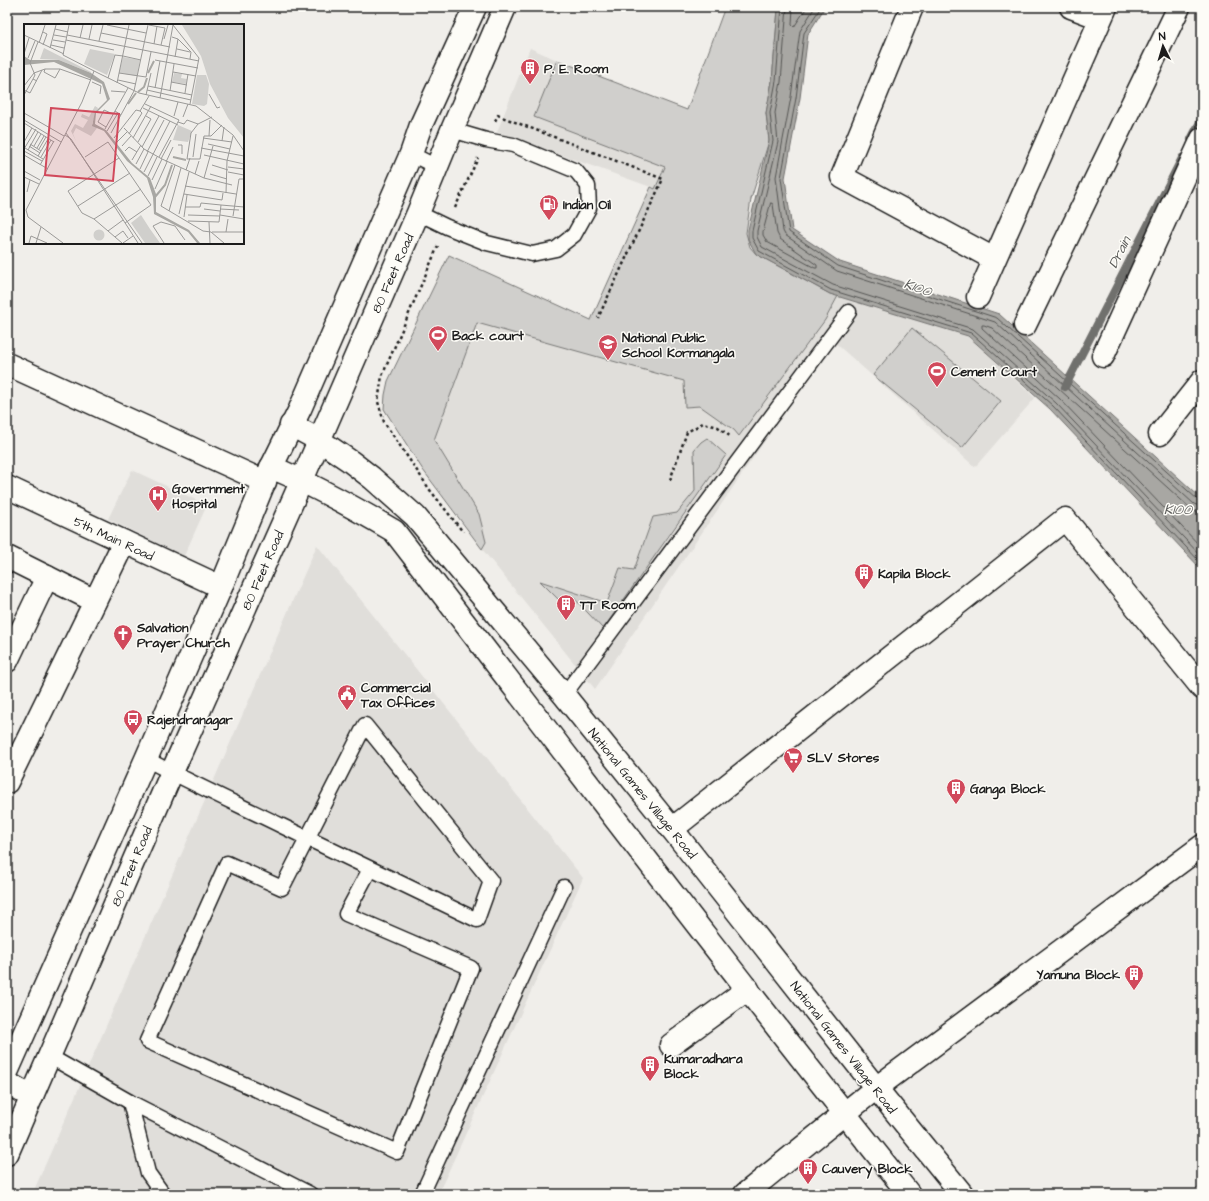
<svg xmlns="http://www.w3.org/2000/svg" width="1209" height="1201" font-family="'Architects Daughter',sans-serif">
<style>
.built{fill:#e0deda}
.green{fill:#d0cfcc;stroke:#767674}
.water{fill:#a8a7a3;stroke:#706f6d}
.lines{fill:none;stroke-linecap:round;stroke-linejoin:round}
.shore{stroke:#545452;stroke-width:1}
.stream{stroke:#706f6d;stroke-width:8}
.service-casing{stroke:#1c1c1c;stroke-width:17}
.minor-casing{stroke:#1c1c1c;stroke-width:25}
.secondary-casing{stroke:#1c1c1c;stroke-width:25}
.path{stroke:#1c1c1c;stroke-width:2.5;stroke-dasharray:3 3;stroke-linecap:butt}
.service{stroke:#fdfcf7;stroke-width:14}
.minor{stroke:#fdfcf7;stroke-width:22}
.secondary{stroke:#fdfcf7;stroke-width:22}
.labels{text-anchor:middle;stroke-width:3;stroke-linejoin:round;paint-order:stroke}
.poi-label{font-size:13px;font-weight:bold;fill:#1c1c1c;stroke:#fdfcf7;text-anchor:start}
.street-label{font-size:13px;fill:#1c1c1c;stroke:#fdfcf7}
.water-label{font-size:14px;font-style:italic;fill:#5b5b59;stroke:#fdfcf7}
.inset-river{fill:none;stroke:#a8a7a3;stroke-width:2}
.inset-road{fill:none;stroke:#9b9a98;stroke-width:1}
.view{fill:#d1495b;fill-opacity:0.15;stroke:#d1495b;stroke-width:2}
.inset-edge{fill:none;stroke:#1c1c1c;stroke-width:2}
</style>
<rect width="100%" height="100%" fill="#f0eeea"/>
<filter id="ink" filterUnits="userSpaceOnUse"><feTurbulence type="fractalNoise" baseFrequency=".025" numOctaves="2"/><feDisplacementMap in="SourceGraphic" scale="8" xChannelSelector="R" yChannelSelector="G"/><feConvolveMatrix kernelMatrix="1 2 1 2 8 2 1 2 1" color-interpolation-filters="sRGB"/></filter>
<g filter="url(#ink)">
<!-- built -->
<g class="built">
<polygon points="530,48 557,60 769,141 751,199 746,232 750,247 756,254 830,294 968,336 1035,398 975,467 833,341 595,689 482,549 423,470 384,409 385,395 388,381 449,255 591,320 651,187 497,132"/>
<polygon points="132,470 207,505 184,556 108,519"/>
<polygon points="317,545 583,878 438,1194 41,1194 35,1188"/>
</g>
<!-- green -->
<g class="green">
<polygon points="725,7 779,7 778,9 772,81 766,113 769,141 751,199 746,233 750,247 756,254 830,294 838,296 825,320 739,436 734,430 700,406 685,407 684,381 477,323 434,440 479,514 486,542 482,549 423,470 384,409 385,395 388,381 449,255 591,320 651,187 655,189 665,167 534,117 557,60 687,110"/>
<polygon points="912,328 1001,401 962,448 873,375"/>
<polygon points="707,438 726,455 603,629 573,597 564,605 540,581 607,603 620,568 634,570 653,517 677,513 695,491 694,450 701,442"/>
</g>
<!-- water -->
<polygon class="water" points="779,7 825,7 808,34 800,98 785,178 792,230 840,262 999,314 1202,499 1202,570 1050,409 968,336 830,294 756,254 748,239 748,230 769,141 766,113 772,81 778,9"/>
<g class="lines">
<!-- shore -->
<g class="shore">
<polyline points="782,7 776,81 770,113 773,141 752,231 752,238 759,251 831,290 971,333 1053,406 1202,564"/>
<polyline points="787,7 781,82 775,113 778,142 757,231 757,237 762,247 833,285 973,329 1056,403 1202,557"/>
<polyline points="793,7 792,25 794,27 807,7"/>
<polyline points="815,7 800,31 791,97 776,177 783,231 785,235 837,271 995,322 1194,504 1202,507"/>
<polyline points="821,7 804,33 796,98 781,178 789,232 838,266 997,318 1198,500 1202,502"/>
<polygon points="771,203 773,204 777,233 780,239 817,265 817,268 815,268 767,242 763,235 763,232"/>
<polyline points="1202,513 1196,512 1190,508 992,328 984,325 982,325 982,328 1060,399 1202,548"/>
</g>
<!-- stream -->
<g class="stream">
<polyline points="1191,139 1202,118"/>
<polyline points="1065,387 1182,158"/>
</g>
<!-- service casing -->
<g class="service-casing">
<g id="service">
<polyline points="411,154 437,167"/>
<polyline points="418,213 447,227 487,243 532,254 556,249 574,235 589,208 588,186 576,171 513,145 486,140 452,130"/>
<polyline points="564,695 849,312"/>
<path d="M 146,759 C 191,783 237,804 282,826 C 347,858 412,889 477,920 L 491,881 L 365,725 L 282,888 L 227,863 L 147,1041 L 397,1152 L 471,968 L 346,914 L 370,869"/>
<polyline points="49,1056 130,1102 310,1194"/>
<polyline points="130,1102 148,1173 163,1194"/>
<polyline points="422,1194 564,887"/>
</g>
</g>
<!-- minor casing -->
<g class="minor-casing">
<g id="minor">
<polyline points="912,7 842,177 994,259"/>
<polyline points="1071,7 1100,18"/>
<polyline points="978,297 1106,7"/>
<polyline points="1025,325 1179,7"/>
<polyline points="1103,356 1202,139"/>
<polyline points="7,364 265,482"/>
<polyline points="291,425 319,440 350,461 372,478 415,516 564,695 672,829 876,1088 962,1194"/>
<polyline points="1160,434 1202,381"/>
<path d="M 271,467 C 314,485 355,508 394,531 C 565,753 734,976 909,1194"/>
<polyline points="7,487 221,587"/>
<polyline points="7,557 95,601"/>
<polyline points="7,661 47,577"/>
<polyline points="7,782 124,542"/>
<polyline points="672,829 1065,519 1202,688"/>
<polyline points="671,1045 748,989"/>
<polyline points="7,1083 32,1097"/>
<polyline points="745,1194 876,1088 1202,846"/>
</g>
</g>
<!-- secondary casing -->
<g class="secondary-casing">
<g id="secondary">
<polyline points="7,1072 146,759 221,587 266,478 300,409 411,154 421,125 475,7"/>
<polyline points="7,1154 172,772 302,480 418,213 452,130 505,7"/>
</g>
</g>
<!-- path -->
<g class="path">
<polyline points="495,121 498,115 502,117 663,179 598,318"/>
<polyline points="455,208 478,158"/>
<polyline points="438,246 382,376 378,402 384,422 430,490 463,532"/>
<polyline points="670,480 687,432 703,423 718,427 731,437"/>
</g>
<!-- service -->
<use href="#service" class="service"/>
<!-- minor -->
<use href="#minor" class="minor"/>
<!-- secondary -->
<use href="#secondary" class="secondary"/>
</g>
</g>
<!-- icons -->
<defs>
<g id="building-pin" transform="scale(1)"><path d="M0 17L-7.5 6A9.5 9.5 0 1 1 7.5 6Z" fill="#d1495b" stroke="#fdfcf7"/><path d="M-4-6H4V6H1V3H-1V6H-4ZM-2.5-4.3h1.7v1.8h-1.7ZM.8-4.3h1.7v1.8H.8ZM-2.5-1h1.7V.8h-1.7ZM.8-1h1.7V.8H.8Z" fill="#fff"/></g>
<g id="fuel-pin" transform="scale(1)"><path d="M0 17L-7.5 6A9.5 9.5 0 1 1 7.5 6Z" fill="#d1495b" stroke="#fdfcf7"/><path d="M-5.5-6h7V0h2V4h1.3V-2.5L3-4.5l.8-.8L6-3V5H2.5V1h-1V6h-7ZM-4.2-4.7v3.2H.2V-4.7Z" fill="#fff"/></g>
<g id="stadium-pin" transform="scale(1)"><path d="M0 17L-7.5 6A9.5 9.5 0 1 1 7.5 6Z" fill="#d1495b" stroke="#fdfcf7"/><path d="M0-5a6.5 5 0 1 0 0 10a6.5 5 0 1 0 0-10ZM-3.5-1.8h7v3.6h-7Z" fill="#fff"/></g>
<g id="school-pin" transform="scale(1)"><path d="M0 17L-7.5 6A9.5 9.5 0 1 1 7.5 6Z" fill="#d1495b" stroke="#fdfcf7"/><path d="M0-5L7-2L0 1L-7-2ZM-4 1L0 2.5L4 1V4Q0 6-4 4Z" fill="#fff"/></g>
<g id="hospital-pin" transform="scale(1)"><path d="M0 17L-7.5 6A9.5 9.5 0 1 1 7.5 6Z" fill="#d1495b" stroke="#fdfcf7"/><path d="M-5-5h3v3.5h4V-5h3V5h-3V1.5h-4V5h-3Z" fill="#fff"/></g>
<g id="church-pin" transform="scale(1)"><path d="M0 17L-7.5 6A9.5 9.5 0 1 1 7.5 6Z" fill="#d1495b" stroke="#fdfcf7"/><path d="M-1.2-6h2.4v3.5h3.3v2.4h-3.3V6h-2.4V-.1h-3.3v-2.4h3.3Z" fill="#fff"/></g>
<g id="civic-pin" transform="scale(1)"><path d="M0 17L-7.5 6A9.5 9.5 0 1 1 7.5 6Z" fill="#d1495b" stroke="#fdfcf7"/><path d="M-.6-6.5H3V-4.5H.6V-3L4-1V1h2V6H-6V1h2V-1L-.6-3ZM-1.2 2.5V6h2.4V2.5Z" fill="#fff"/></g>
<g id="bus-pin" transform="scale(1)"><path d="M0 17L-7.5 6A9.5 9.5 0 1 1 7.5 6Z" fill="#d1495b" stroke="#fdfcf7"/><path d="M-5-6H5V4H4V6H2V4H-2V6H-4V4H-5ZM-3.5-4V0h7V-4ZM-3.5 1.2v1.5H-2V1.2ZM2 1.2v1.5H3.5V1.2Z" fill="#fff"/></g>
<g id="supermarket-pin" transform="scale(1)"><path d="M0 17L-7.5 6A9.5 9.5 0 1 1 7.5 6Z" fill="#d1495b" stroke="#fdfcf7"/><path d="M-6-5.5h2.5l.6 2H6L4.5 2H-2.5L-4.4-4H-6ZM-1.5 3.2a1.3 1.3 0 1 0 .1 0ZM3 3.2a1.3 1.3 0 1 0 .1 0Z" fill="#fff"/></g>
</defs>
<g fill-rule="evenodd">
<use href="#building-pin" x="530" y="68"/>
<use href="#fuel-pin" x="549" y="204"/>
<use href="#stadium-pin" x="438" y="335"/>
<use href="#school-pin" x="608" y="344"/>
<use href="#stadium-pin" x="937" y="371"/>
<use href="#hospital-pin" x="158" y="495"/>
<use href="#building-pin" x="864" y="573"/>
<use href="#building-pin" x="566" y="604"/>
<use href="#church-pin" x="123" y="634"/>
<use href="#civic-pin" x="347" y="694"/>
<use href="#bus-pin" x="133" y="719"/>
<use href="#supermarket-pin" x="793" y="757"/>
<use href="#building-pin" x="956" y="788"/>
<use href="#building-pin" x="1134" y="974"/>
<use href="#building-pin" x="650" y="1065"/>
<use href="#building-pin" x="808" y="1168"/>
</g>
<g class="labels">
<!-- poi labels -->
<g class="poi-label">
<text x="544" y="73">P. E. Room</text>
<text x="563" y="209">Indian Oil</text>
<text x="452" y="340">Back court</text>
<text x="622" y="342">National Public<tspan x="622" dy="15">School Kormangala</tspan></text>
<text x="951" y="376">Cement Court</text>
<text x="172" y="493">Government<tspan x="172" dy="15">Hospital</tspan></text>
<text x="878" y="578">Kapila Block</text>
<text x="580" y="609">TT Room</text>
<text x="137" y="632">Salvation<tspan x="137" dy="15">Prayer Church</tspan></text>
<text x="361" y="692">Commercial<tspan x="361" dy="15">Tax Offices</tspan></text>
<text x="147" y="724">Rajendranagar</text>
<text x="807" y="762">SLV Stores</text>
<text x="970" y="793">Ganga Block</text>
<text x="1120" y="979" text-anchor="end">Yamuna Block</text>
<text x="664" y="1063">Kumaradhara<tspan x="664" dy="15">Block</tspan></text>
<text x="822" y="1173">Cauvery Block</text>
</g>
<!-- street labels -->
<g class="street-label">
<text transform="translate(392 273) rotate(-66)" y="5">80 Feet Road</text>
<text transform="translate(114 538) rotate(25)" y="5">5th Main Road</text>
<text transform="translate(262 570) rotate(-66)" y="5">80 Feet Road</text>
<text transform="translate(643 793) rotate(51)" y="5">National Games Village Road</text>
<text transform="translate(131 866) rotate(-67)" y="5">80 Feet Road</text>
<text transform="translate(844 1047) rotate(52)" y="5">National Games Village Road</text>
</g>
<!-- water labels -->
<g class="water-label">
<text transform="translate(1119 252) rotate(-63)" y="5">Drain</text>
<text transform="translate(918 287) rotate(19)" y="5">K100</text>
<text x="1178" y="514">K100</text>
</g>
</g>
<!-- overview -->
<g transform="translate(24 24)">
<rect width="220" height="220" fill="#f0eeea"/>
<path d="M 158,1 L 220,1 L 220,114 L 204,94 L 186,60 L 177,32 ZM 20,24 L 67,48 L 67,49 L 35,36 L 16,35 ZM 66,25 L 91,30 L 83,51 L 60,40 ZM 99,33 L 116,36 L 113,52 L 95,49 ZM 150,49 L 158,50 L 157,54 L 163,55 L 162,60 L 148,58 ZM 173,51 L 182,51 L 185,60 L 183,80 L 180,82 L 168,80 ZM 71,82 L 74,84 L 68,100 L 73,104 L 67,112 L 52,104 L 49,110 L 52,117 L 47,107 L 51,100 L 59,104 L 64,96 L 57,93 L 58,90 L 65,93 ZM 154,101 L 168,107 L 164,118 L 149,116 ZM 117,191 L 126,205 L 136,219 L 121,219 L 107,199 ZM69.5 211a5.5 5.5 0 1 1 11 0a5.5 5.5 0 1 1-11 0Z" fill="#d0cfcc"/>
<path d="M 0,32 L 6,36 L 35,36 L 67,49 L 80,58 L 86,75 L 72,89 L 71,100 L 82,106 L 108,139 L 126,154 L 132,170 L 132,188 L 165,206 L 176,219 L 173,219 L 164,208 L 130,190 L 129,173 L 123,154 L 103,137 L 80,107 L 68,102 L 71,88 L 83,76 L 78,60 L 30,38 L 0,41 Z" fill="#a8a7a3"/>
<path class="inset-river" d="M 124,49 L 130,37M 114,68 L 120,63 L 123,54M 104,80 L 112,69M 149,133 L 162,136M 131,173 L 141,161 L 148,141"/>
<path class="inset-road" d="M 45,1 L 39,31 L 74,49M 83,1 L 122,9M 125,1 L 141,4 L 137,21M 149,1 L 175,34 L 166,80M 31,5 L 44,8M 19,8 L 23,10 L 19,21M 77,9 L 146,23M 0,11 L 40,30M 30,11 L 42,13M 43,11 L 175,37M 148,13 L 154,15 L 167,28 L 166,35M 56,14 L 59,1M 65,15 L 68,1M 140,15 L 144,1M 29,16 L 41,18M 42,16 L 90,26M 75,17 L 79,1M 15,19 L 21,1M 130,20 L 133,2M 27,21 L 40,24M 26,24 L 32,1M 153,25 L 166,28M 0,30 L 5,14M 99,32 L 117,36M 151,33 L 154,15M 4,34 L 11,17M 131,36 L 174,44M 21,45 L 20,48 L 31,54 L 36,45M 149,48 L 172,52M 74,49 L 115,69 L 172,82 L 209,111 L 220,127M 95,49 L 122,53 L 127,28M 84,54 L 91,31 L 99,32M 94,56 L 112,60M 13,57 L 9,55 L 11,51 L 6,39 L 14,18M 68,58 L 77,62 L 76,70M 147,58 L 163,61M 93,59 L 105,1M 0,62 L 10,49 L 21,45 L 36,45 L 67,56M 124,62 L 168,71M 131,64 L 136,37M 0,66 L 6,69 L 18,46M 123,66 L 167,76M 87,67 L 101,68M 146,67 L 150,40M 161,69 L 164,50M 185,70 L 193,84 L 196,83M 0,71 L 9,55M 122,71 L 127,49M 136,74 L 149,1M 121,80 L 155,96 L 135,133M 119,84 L 154,101M 0,89 L 40,112M 97,91 L 91,87 L 104,64M 150,92 L 154,78M 159,93 L 164,80M 0,96 L 37,118M 154,98 L 160,100 L 163,96 L 174,100 L 188,93M 0,99 L 30,118M 174,100 L 167,109 L 163,135 L 176,135 L 180,112 L 187,112 L 198,101M 82,103 L 74,98 L 80,86 L 89,90M 100,104 L 120,125 L 138,135 L 180,154 L 208,161M 81,105 L 91,87M 83,107 L 94,89M 42,109 L 118,219M 87,109 L 110,67 L 124,1M 105,110 L 118,89 L 116,87M 41,111 L 47,115 L 114,219M 185,112 L 186,96M 90,114 L 112,86 L 116,87 L 125,72M 109,114 L 127,82M 179,114 L 208,118M 198,117 L 200,103M 0,118 L 8,104M 93,118 L 103,108M 114,118 L 127,95 L 122,92M 6,120 L 17,127M 184,120 L 206,125M 154,121 L 158,121 L 158,130M 5,122 L 16,129M 10,122 L 17,110M 98,122 L 107,112M 118,123 L 135,92M 1,124 L 19,135M 13,124 L 20,112M 177,124 L 220,132M 0,125 L 12,105M 15,125 L 22,113M 4,126 L 14,108M 0,127 L 18,137M 101,127 L 105,123 L 113,128M 123,128 L 140,96M 0,131 L 24,145M 180,131 L 220,140M 14,132 L 24,115M 17,133 L 27,116M 61,133 L 84,118 L 95,134M 169,133 L 172,110M 137,135 L 147,116M 108,136 L 117,121M 142,138 L 149,123M 112,140 L 120,125M 16,141 L 30,117M 151,141 L 137,182 L 179,207 L 187,208 L 200,219M 188,141 L 204,146M 204,143 L 220,145M 116,145 L 124,128M 162,146 L 166,134M 0,147 L 16,156M 120,148 L 146,97M 204,148 L 220,151M 171,150 L 175,137M 186,150 L 203,155M 124,152 L 133,133M 0,153 L 15,160M 180,154 L 189,122M 128,156 L 138,135M 161,162 L 212,170M 131,165 L 143,138M 3,168 L 6,156M 202,169 L 203,137 L 209,112M 160,170 L 198,176 L 199,169M 197,181 L 220,183M 54,182 L 106,149M 161,183 L 176,183 L 177,179 L 197,181 L 195,198 L 164,197M 180,185 L 196,187M 196,185 L 215,186M 145,187 L 157,144M 155,190 L 165,148M 164,191 L 196,192M 196,191 L 220,195M 209,192 L 215,155 L 220,155M 160,193 L 163,171M 70,195 L 117,165M 185,198 L 186,219M 84,207 L 99,196M 188,208 L 220,208M 202,208 L 204,195M 91,213 L 99,207 L 104,214M 5,219 L 7,212 L 23,219M 12,219 L 17,203M 39,219 L 4,193 L 2,186 L 58,78 L 70,47M 98,219 L 70,195 L 58,189 L 44,167 L 95,134 L 127,181 L 101,199M 99,219 L 109,212M 140,219 L 129,202 L 137,198 L 151,202 L 161,216"/>
<path class="view" d="M 27,84 L 95,90 L 89,157 L 21,151 Z"/>
<rect width="220" height="220" class="inset-edge"/>
</g>
<!-- margin -->
<rect width="1209" height="1201" fill="none" stroke="#fdfcf7" stroke-width="24"/>
<rect x="12" y="12" width="1185" height="1177" fill="none" stroke="#1c1c1c" stroke-width="1.5" filter="url(#ink)"/>
<!-- north arrow -->
<g transform="translate(1163 46) rotate(355)" stroke="#fdfcf7" stroke-width="3" paint-order="stroke">
<path d="M0-3L7 15L0 10L-7 15Z" fill="#1c1c1c"/>
<text y="-6" font-size="11" font-weight="bold" text-anchor="middle" fill="#1c1c1c">N</text>
</g>
</svg>
